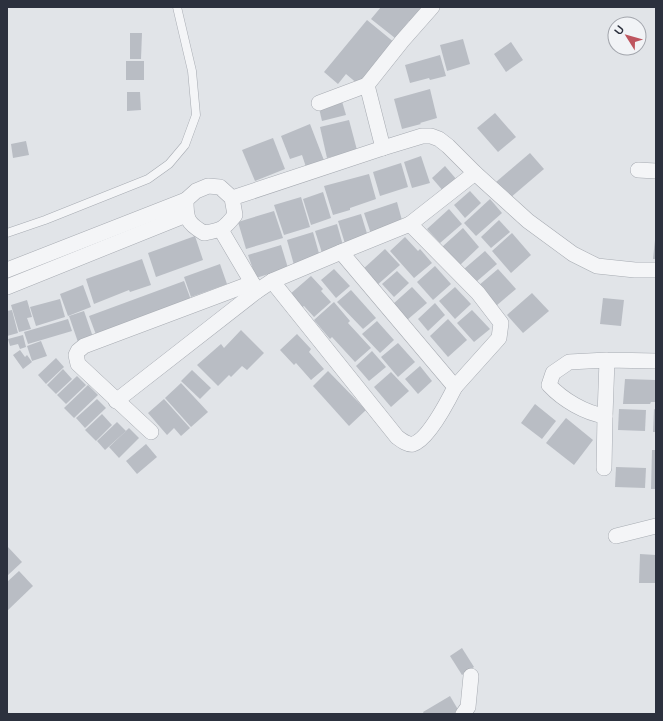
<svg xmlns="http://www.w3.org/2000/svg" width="663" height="721" font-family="'Varela Round',sans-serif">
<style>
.building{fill:#b9bdc4}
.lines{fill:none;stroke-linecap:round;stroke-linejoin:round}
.lane-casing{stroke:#a7abb2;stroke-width:9}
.street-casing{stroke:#a7abb2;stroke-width:16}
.lane{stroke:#f4f5f7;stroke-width:8}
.street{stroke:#f4f5f7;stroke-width:15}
</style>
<rect width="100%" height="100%" fill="#e1e4e8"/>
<!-- building -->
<g class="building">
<polygon points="381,7 426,7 412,24 409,21 395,38 371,19"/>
<polygon points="367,20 395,43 359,85 346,74 338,84 324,72"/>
<polygon points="130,33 142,33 141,59 130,59"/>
<polygon points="463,39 470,64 447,71 440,45"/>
<polygon points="511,42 523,60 506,72 494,54"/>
<polygon points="440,55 446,76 430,80 429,78 410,83 405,65"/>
<rect x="126" y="61" width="18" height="19"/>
<polygon points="430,89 437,118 420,123 421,124 402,129 394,99"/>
<polygon points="127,92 140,92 141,110 127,111"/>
<polygon points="341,98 346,115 322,121 318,104"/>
<polygon points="495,113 516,137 498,152 477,128"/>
<polygon points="349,120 357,150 327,158 320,127"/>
<polygon points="310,124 325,163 307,170 302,155 290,159 281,136"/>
<polygon points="273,138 285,169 255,181 242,150"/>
<polygon points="26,141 29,155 13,158 11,144"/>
<polygon points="530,153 544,169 510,198 496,182"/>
<polygon points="421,156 430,183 412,188 404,162"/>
<polygon points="401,163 408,187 380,196 373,172"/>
<polygon points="445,166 457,180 444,192 432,178"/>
<polygon points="369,174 376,199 350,208 350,210 333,215 324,186"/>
<polygon points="470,191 481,203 465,218 454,205"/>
<polygon points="323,192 331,218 311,225 303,199"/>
<polygon points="301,197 310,227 284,235 274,205"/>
<polygon points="490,199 502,213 476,236 464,223"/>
<polygon points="397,202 403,224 371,234 364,213"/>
<polygon points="449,209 462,224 440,243 427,229"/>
<polygon points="274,211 283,238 246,249 238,222"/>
<polygon points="361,214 369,240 346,247 338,221"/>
<polygon points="499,220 510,232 491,248 481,237"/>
<polygon points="337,224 344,249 323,256 315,231"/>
<polygon points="463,228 479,247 459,266 442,247"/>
<polygon points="313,232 320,257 294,265 287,240"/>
<polygon points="512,233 531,255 511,273 492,251"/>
<polygon points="195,236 203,260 156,277 148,253"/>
<polygon points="405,237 418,251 420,249 432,263 414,278 390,251"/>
<polygon points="655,240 656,240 656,259 653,259"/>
<polygon points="281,245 288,268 256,278 248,255"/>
<polygon points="385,249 400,265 376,286 362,270"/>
<polygon points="485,251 497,264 476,282 464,269"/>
<polygon points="142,259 151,285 130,292 129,290 94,304 86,279"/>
<polygon points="220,264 227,284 191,297 184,277"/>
<polygon points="435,266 451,284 433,300 417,282"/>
<polygon points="334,269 350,286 336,298 321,280"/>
<polygon points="498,269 516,289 496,306 478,286"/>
<polygon points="397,271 409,283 394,297 382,284"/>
<polygon points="311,276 323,289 321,291 331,302 314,317 304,306 301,308 289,295"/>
<polygon points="184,281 191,300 98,340 89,316"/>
<polygon points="83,285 91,307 68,316 60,294"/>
<polygon points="412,287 427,303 407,320 393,304"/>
<polygon points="455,287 471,304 455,319 439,301"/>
<polygon points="351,290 376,318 363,329 337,302"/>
<polygon points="532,293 549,311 523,333 507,315"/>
<polygon points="603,298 624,300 621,326 600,324"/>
<polygon points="60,299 65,317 36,326 30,307"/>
<polygon points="27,300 32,317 27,318 31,329 19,332 11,305"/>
<polygon points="334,302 350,321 348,323 371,348 355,362 332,337 330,339 314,320"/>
<polygon points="435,303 445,315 428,331 418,319"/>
<polygon points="12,310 18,333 7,336 7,311"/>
<polygon points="472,310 490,329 474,342 457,323"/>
<polygon points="84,311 95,343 80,348 69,316"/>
<polygon points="68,319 72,331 28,344 24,332"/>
<polygon points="448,319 467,340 448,357 430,336"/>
<polygon points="377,321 394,340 380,353 362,334"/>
<polygon points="241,330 264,353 247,370 242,366 231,377 229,375 218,386 197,365 221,344 224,348"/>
<polygon points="297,334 311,349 309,352 324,369 311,380 296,363 294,365 280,350"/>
<polygon points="23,335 26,347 20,349 18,344 10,346 8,339"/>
<polygon points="41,341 47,356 32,361 27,346"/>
<polygon points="398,343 415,362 398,377 381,357"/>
<polygon points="20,350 25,357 27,355 32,362 23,369 13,355"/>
<polygon points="372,351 386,367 369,381 356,366"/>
<polygon points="56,358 64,367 46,384 38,375"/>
<polygon points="420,366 432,381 418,394 405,379"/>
<polygon points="63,369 72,379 56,394 47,385"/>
<polygon points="192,370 211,388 200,399 181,381"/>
<polygon points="328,371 366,410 349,426 313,386"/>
<polygon points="391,372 409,391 391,407 374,387"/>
<polygon points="77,376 86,385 66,404 57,395"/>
<polygon points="625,379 656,380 656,402 651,402 650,404 623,404"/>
<polygon points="181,383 208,412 191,427 165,398"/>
<polygon points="88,385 98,395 74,418 64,408"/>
<polygon points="97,399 106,408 85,428 76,418"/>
<polygon points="164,399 190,428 181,436 174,428 167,435 148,413"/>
<polygon points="535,404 556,421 542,439 521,423"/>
<polygon points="619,409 646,410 645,431 618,430"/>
<polygon points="654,409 656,410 656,432 653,432"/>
<polygon points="102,414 112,425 96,441 85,430"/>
<polygon points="566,418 593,440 574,465 546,443"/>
<polygon points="117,422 126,431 105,450 97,441"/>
<polygon points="129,428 139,438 119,458 109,447"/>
<polygon points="146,444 157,457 137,474 126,461"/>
<polygon points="652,450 656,450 656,489 651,489"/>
<polygon points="616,467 646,468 645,488 615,487"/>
<polygon points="7,546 22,562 7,576"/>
<polygon points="640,554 656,555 656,583 639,583"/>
<polygon points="19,571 33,586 7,611 7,582"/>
<polygon points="462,648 474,667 462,675 450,656"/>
<polygon points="450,696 460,713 458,714 424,714 423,712"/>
</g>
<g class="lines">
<!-- lane casing -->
<g class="lane-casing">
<polyline id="lane" points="7,233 45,220 148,179 169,164 185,145 196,115 192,71 177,7"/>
</g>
<!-- street casing -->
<g class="street-casing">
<g id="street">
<polyline points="319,103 367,85"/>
<polyline points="383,148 367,85 402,41 432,7"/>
<polyline points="638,170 656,171"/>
<path d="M 208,186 L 220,187 L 232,198 L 235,215 C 224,229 222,230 204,233 C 187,223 186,219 186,200 L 196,191 Z"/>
<polyline points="232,198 383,148 422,136 431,136 439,139 448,146 475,173 528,221 573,254 597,266 635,270 656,270"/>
<polyline points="410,224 475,173"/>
<polyline points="221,230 257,291 272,281 341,252 410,224 478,293 501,323 499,338 455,387"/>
<polyline points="7,270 186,200"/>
<path d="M 272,281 L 397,437 C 401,440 407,445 413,444 C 428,440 448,401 455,387 L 341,252"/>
<polyline points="7,287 186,215"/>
<path d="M 607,360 L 605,416 C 585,413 563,400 549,385 L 553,373 L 569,362 L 607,360 L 656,361"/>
<polyline points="116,401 257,291"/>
<polyline points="151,432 78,364 76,355 78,351 84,346 252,283"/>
<polyline points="604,468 605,416"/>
<polyline points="616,536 656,526"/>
<polyline points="463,714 468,707 471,676"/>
</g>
</g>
<!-- lane -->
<use href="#lane" class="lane"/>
<!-- street -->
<use href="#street" class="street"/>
</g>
<!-- border -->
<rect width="663" height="721" fill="none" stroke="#2c313e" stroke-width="16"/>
<!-- north arrow -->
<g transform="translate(627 36) rotate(307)"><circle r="19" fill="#f1f3f6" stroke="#a2a5ac"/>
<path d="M0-3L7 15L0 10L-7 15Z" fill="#be555f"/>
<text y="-6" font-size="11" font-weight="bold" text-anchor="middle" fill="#2c313e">U</text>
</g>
</svg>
